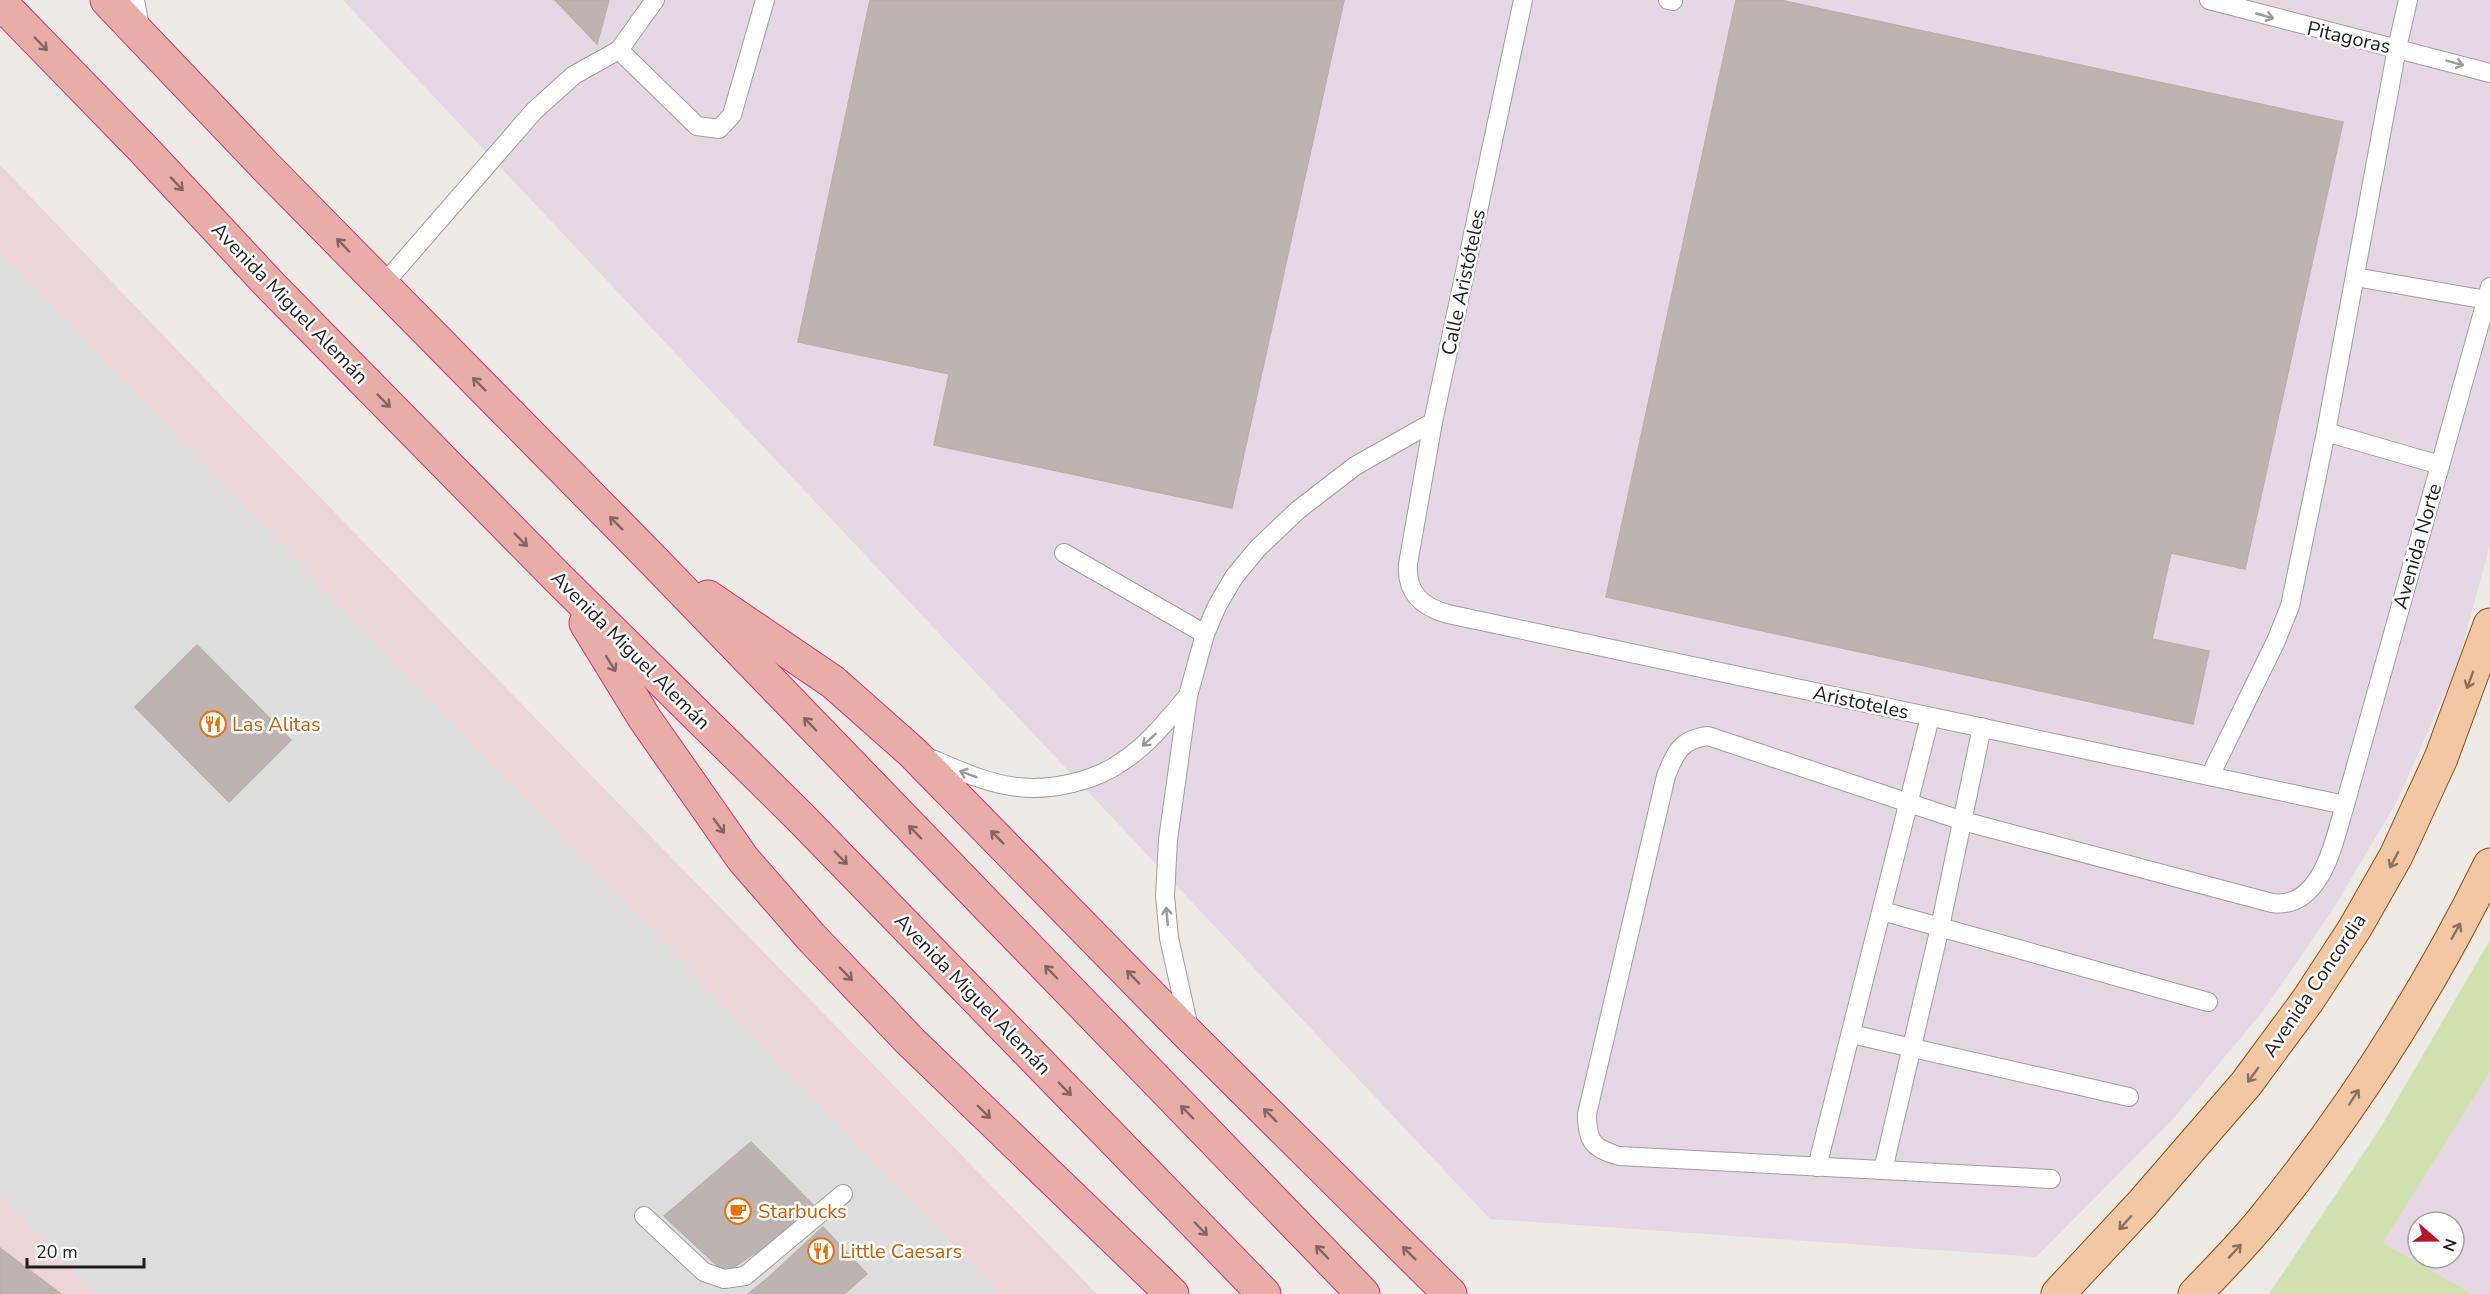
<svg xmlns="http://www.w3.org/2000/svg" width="2490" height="1294" font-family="'Nunito Sans',sans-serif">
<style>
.commercial{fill:#ecd5d7}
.industrial{fill:#e6d7e5;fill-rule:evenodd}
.grass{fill:#cfe2af}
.parking{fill:#ddd}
.building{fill:#bdb4b1;stroke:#bdafa8;stroke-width:1.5}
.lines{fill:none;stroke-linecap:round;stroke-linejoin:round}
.service-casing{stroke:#9e9e9e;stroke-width:20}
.primary-casing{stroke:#87500f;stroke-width:35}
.trunk-casing{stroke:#c63679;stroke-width:35}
.service{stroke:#fff;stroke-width:18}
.primary{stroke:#f2c7a4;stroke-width:33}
.trunk{stroke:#e8ada7;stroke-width:33}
.oneway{stroke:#999}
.oneway2{stroke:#826562}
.oneway3{stroke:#887260}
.labels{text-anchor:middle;stroke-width:5;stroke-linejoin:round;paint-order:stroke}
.street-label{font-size:20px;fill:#1d1d1d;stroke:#fff}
.food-label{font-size:20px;fill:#c56008;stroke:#fff;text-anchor:start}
</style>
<rect width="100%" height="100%" fill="#ede9e4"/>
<!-- commercial -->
<polygon class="commercial" points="0,165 230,405 1097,1294 0,1294"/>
<!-- industrial -->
<g class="industrial">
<polygon points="343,0 2490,0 2490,545 2457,666 2397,801 2332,911 2263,1011 2172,1120 2036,1257 1490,1219"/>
<path d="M 2490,1072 L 2490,1294 L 2473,1294 L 2383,1243 ZM 2418,1222 L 2454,1222 L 2454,1258 L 2418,1258 Z"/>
</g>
<!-- grass -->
<polygon class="grass" points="2490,940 2490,1072 2383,1243 2473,1294 2269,1294 2381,1127"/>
<!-- parking -->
<polygon class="parking" points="0,251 1001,1294 97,1294 0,1196"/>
<!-- building -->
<g class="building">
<polygon points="555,0 609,0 597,44"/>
<polygon points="870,0 1344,0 1232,508 934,445 949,374 798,342"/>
<polygon points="1736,0 1780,0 2343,122 2245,569 2171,553 2152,639 2209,651 2193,724 1606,597"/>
<polygon points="197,645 291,740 229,802 135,707"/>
<polygon points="751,1142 813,1205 764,1247 725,1273 664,1216"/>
<polygon points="823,1227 867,1274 844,1294 748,1294 769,1277"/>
<polygon points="0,1248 61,1294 0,1294"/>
</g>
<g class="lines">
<!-- service casing -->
<g class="service-casing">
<g id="service">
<polyline points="135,0 141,32"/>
<path d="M 1523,0 L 1433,422 L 1408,564 C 1406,593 1422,607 1448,614 L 2345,805"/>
<polyline points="1668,0 1673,1"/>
<polyline points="2209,0 2490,73"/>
<polyline points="619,50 697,126 719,129 732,115 765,0"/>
<polyline points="2355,277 2487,300"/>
<polyline points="382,286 534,111 574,75 619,50 655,0"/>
<polyline points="2326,432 2440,465"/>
<polyline points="1064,553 1205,634"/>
<path d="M 927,757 C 956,769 987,784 1018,787 C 1051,791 1096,781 1123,761 C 1149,744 1168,719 1188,696"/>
<polyline points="2210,776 2276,641 2290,606 2326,432 2397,48 2408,0"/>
<polyline points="1882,911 2208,1002"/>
<polyline points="1189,1028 1169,938 1165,896 1168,840 1188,696 1205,634 1217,606 1234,577 1258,548 1298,510 1355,466 1433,422"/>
<polyline points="1851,1034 2129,1097"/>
<polyline points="1817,1167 1930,717"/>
<polyline points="1883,1170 1940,927 1982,727"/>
<path d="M 2051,1179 L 1619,1156 C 1593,1148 1587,1142 1587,1114 L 1666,776 C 1675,753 1681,739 1708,736 L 1963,821 L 2272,903 C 2322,910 2334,840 2345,805 L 2490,287"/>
<polyline points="644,1216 704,1272 724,1279 745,1276 843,1194"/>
</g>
</g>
<!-- primary casing -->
<g class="primary-casing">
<g id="primary">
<polyline points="2058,1294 2142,1204 2246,1084 2308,1000 2355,928 2396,856 2441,758 2490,625"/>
<path d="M 2195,1294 C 2218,1270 2242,1246 2263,1220 C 2352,1111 2428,991 2490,865"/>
</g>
</g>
<!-- trunk casing -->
<g class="trunk-casing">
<g id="trunk">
<polyline points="107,0 268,169 651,558 1363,1294"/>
<polyline points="0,2 145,151 270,285 558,578 800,817 1264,1294"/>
<polyline points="708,597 833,682 912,752 1190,1036 1450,1294"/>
<polyline points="586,623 645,719 743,859 811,937 910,1041 1172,1294"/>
</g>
</g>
<!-- service -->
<use href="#service" class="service"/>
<!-- primary -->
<use href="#primary" class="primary"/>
<!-- trunk -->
<use href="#trunk" class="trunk"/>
</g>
<!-- one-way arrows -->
<defs><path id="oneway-shaft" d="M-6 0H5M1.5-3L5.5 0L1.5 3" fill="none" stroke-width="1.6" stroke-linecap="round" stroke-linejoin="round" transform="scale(1.5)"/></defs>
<g class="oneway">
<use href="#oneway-shaft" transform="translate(2265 16) rotate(16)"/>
<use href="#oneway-shaft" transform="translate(2455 63) rotate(15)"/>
<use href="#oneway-shaft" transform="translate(1149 740) rotate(137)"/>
<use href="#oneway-shaft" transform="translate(968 774) rotate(-159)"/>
<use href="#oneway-shaft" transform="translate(1167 916) rotate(-95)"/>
</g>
<g class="oneway2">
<use href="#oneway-shaft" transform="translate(41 44) rotate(46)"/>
<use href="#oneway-shaft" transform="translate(177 184) rotate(47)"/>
<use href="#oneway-shaft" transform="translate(343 245) rotate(-134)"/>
<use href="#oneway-shaft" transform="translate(479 384) rotate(-135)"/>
<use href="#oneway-shaft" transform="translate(384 401) rotate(45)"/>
<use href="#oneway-shaft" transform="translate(616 523) rotate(-135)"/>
<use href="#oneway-shaft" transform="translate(521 540) rotate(45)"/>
<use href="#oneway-shaft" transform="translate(611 664) rotate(58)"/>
<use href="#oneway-shaft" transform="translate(810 724) rotate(-134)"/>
<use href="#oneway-shaft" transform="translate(719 826) rotate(54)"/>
<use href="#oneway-shaft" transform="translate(915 832) rotate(-134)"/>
<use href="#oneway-shaft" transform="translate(997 837) rotate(-135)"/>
<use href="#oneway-shaft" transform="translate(841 858) rotate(46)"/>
<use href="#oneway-shaft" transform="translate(1051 972) rotate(-134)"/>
<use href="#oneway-shaft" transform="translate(846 974) rotate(46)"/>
<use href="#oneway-shaft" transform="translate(1133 977) rotate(-134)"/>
<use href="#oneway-shaft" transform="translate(1065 1089) rotate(46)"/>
<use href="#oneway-shaft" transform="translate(984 1112) rotate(44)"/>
<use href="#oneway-shaft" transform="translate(1187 1112) rotate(-134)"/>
<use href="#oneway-shaft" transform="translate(1270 1115) rotate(-135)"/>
<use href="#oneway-shaft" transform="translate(1201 1229) rotate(46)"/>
<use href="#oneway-shaft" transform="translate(1322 1252) rotate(-134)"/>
<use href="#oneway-shaft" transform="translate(1409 1253) rotate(-135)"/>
</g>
<g class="oneway3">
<use href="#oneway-shaft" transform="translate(2470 680) rotate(110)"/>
<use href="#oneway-shaft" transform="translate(2394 860) rotate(118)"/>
<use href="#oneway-shaft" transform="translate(2456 931) rotate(-60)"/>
<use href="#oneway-shaft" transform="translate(2253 1075) rotate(126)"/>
<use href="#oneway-shaft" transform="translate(2354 1097) rotate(-57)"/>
<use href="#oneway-shaft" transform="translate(2125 1223) rotate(132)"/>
<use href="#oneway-shaft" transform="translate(2235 1251) rotate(-47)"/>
</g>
<!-- icons -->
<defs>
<g id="restaurant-ring" transform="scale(1.35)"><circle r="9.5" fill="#fff" stroke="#e8710a" stroke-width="1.5"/><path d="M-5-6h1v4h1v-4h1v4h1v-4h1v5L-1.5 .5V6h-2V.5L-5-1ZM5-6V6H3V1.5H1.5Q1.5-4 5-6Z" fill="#e8710a"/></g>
<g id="cafe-ring" transform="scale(1.35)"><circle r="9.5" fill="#fff" stroke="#e8710a" stroke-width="1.5"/><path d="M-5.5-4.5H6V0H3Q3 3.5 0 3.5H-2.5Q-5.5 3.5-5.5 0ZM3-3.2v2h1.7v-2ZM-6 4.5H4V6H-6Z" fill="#e8710a"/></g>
</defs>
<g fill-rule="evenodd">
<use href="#restaurant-ring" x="213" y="724"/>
<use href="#cafe-ring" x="738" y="1211"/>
<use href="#restaurant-ring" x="821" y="1251"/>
</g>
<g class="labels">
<!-- street labels -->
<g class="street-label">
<text transform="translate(2349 37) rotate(13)" y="7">Pitagoras</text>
<text transform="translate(1463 282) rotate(-78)" y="7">Calle Aristóteles</text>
<text transform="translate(290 303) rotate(46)" y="7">Avenida Miguel Alemán</text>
<text transform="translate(2417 546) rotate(-74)" y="7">Avenida Norte</text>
<text transform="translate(631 650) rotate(45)" y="7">Avenida Miguel Alemán</text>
<text transform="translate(1861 702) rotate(12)" y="7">Aristoteles</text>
<text transform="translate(2314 985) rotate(-56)" y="7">Avenida Concordia</text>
<text transform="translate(973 994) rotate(46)" y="7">Avenida Miguel Alemán</text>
</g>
<!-- food labels -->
<g class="food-label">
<text x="232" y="731">Las Alitas</text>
<text x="758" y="1218">Starbucks</text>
<text x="840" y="1258">Little Caesars</text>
</g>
</g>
<!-- north arrow -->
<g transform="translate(2436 1240) rotate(110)"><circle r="28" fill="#ffffff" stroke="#a5a5a5" stroke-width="1.5"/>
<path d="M0-4.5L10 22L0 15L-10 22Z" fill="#b61428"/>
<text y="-9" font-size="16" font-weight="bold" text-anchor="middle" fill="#1d1d1d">N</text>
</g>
<!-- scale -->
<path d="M27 1258v9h117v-9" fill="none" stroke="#1d1d1d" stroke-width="3"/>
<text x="36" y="1258" font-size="18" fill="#1d1d1d" stroke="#ffffff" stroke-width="4.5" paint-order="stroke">20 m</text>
</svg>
